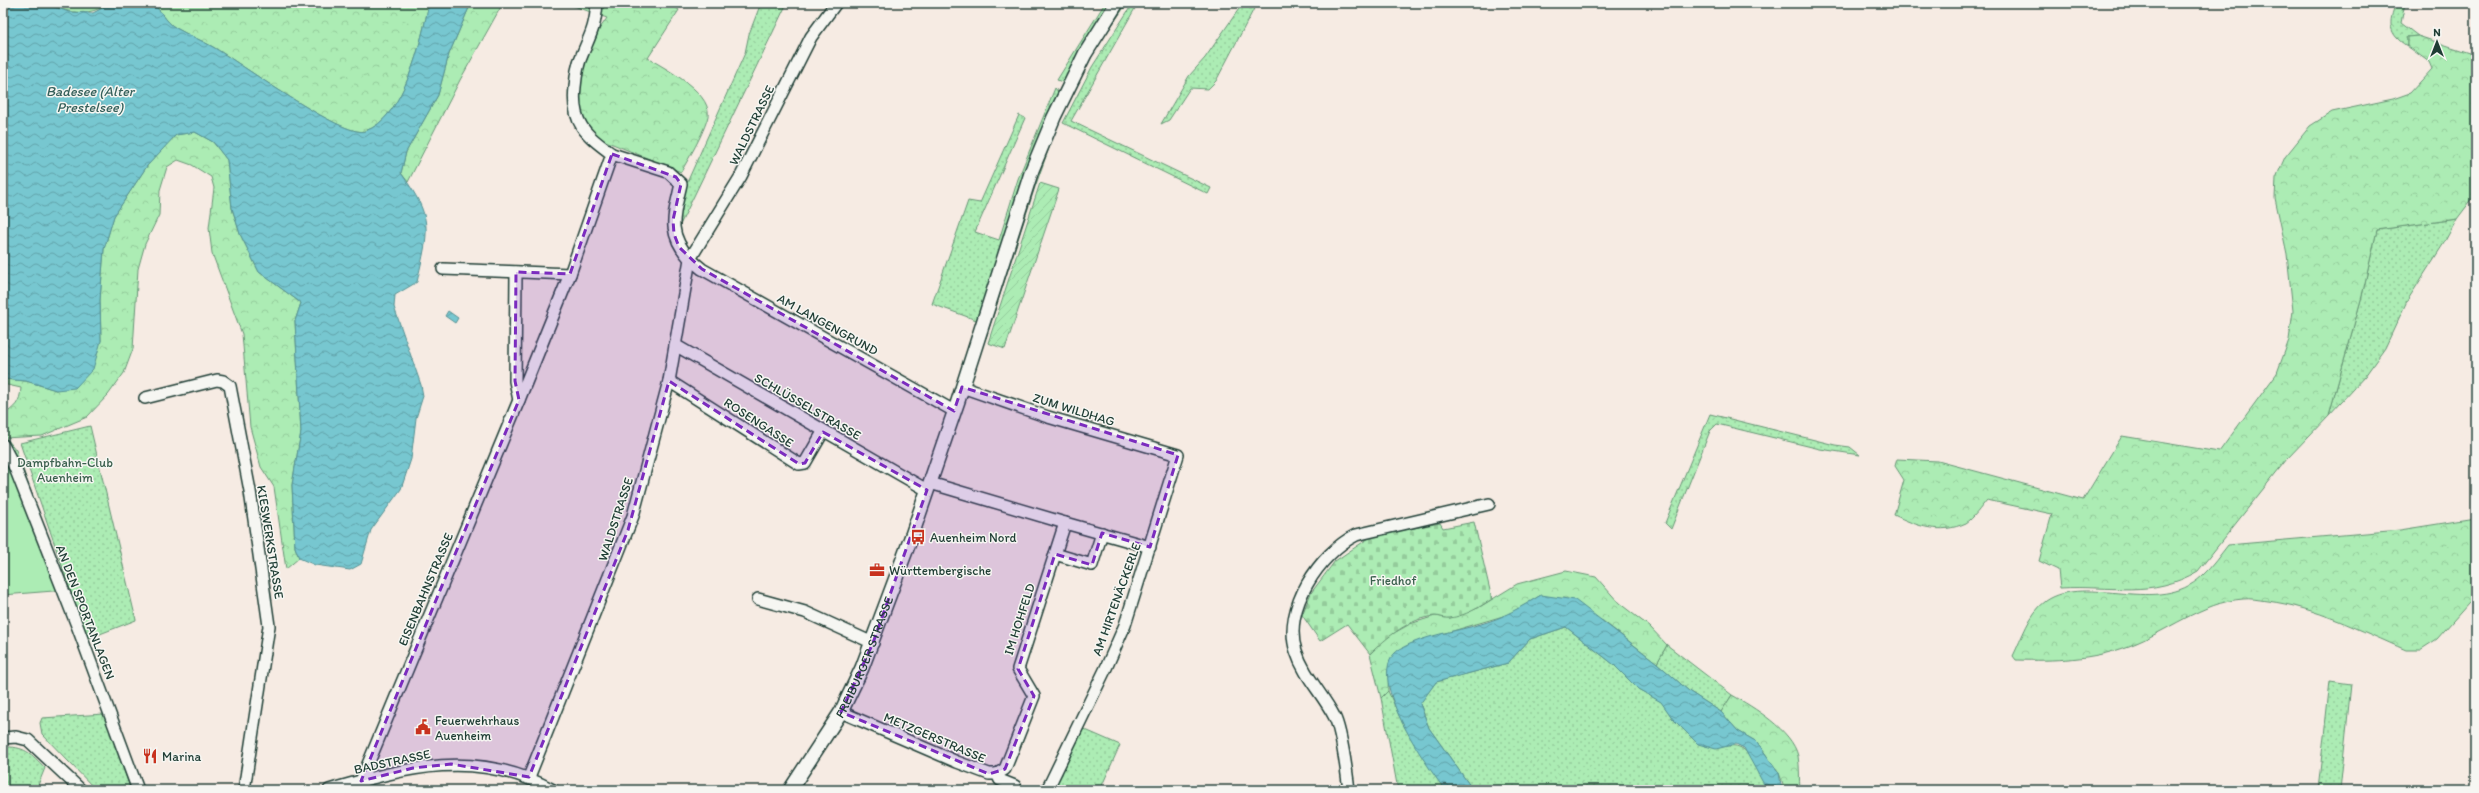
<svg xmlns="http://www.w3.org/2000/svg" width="2479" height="793" font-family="Itim,sans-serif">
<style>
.grass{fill:url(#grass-dots);stroke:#669474}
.forest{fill:url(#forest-crowns);stroke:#669474}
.cemetery{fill:url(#cemetery-stones);stroke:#669474}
.garden{fill:url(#garden-furrows);stroke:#669474}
.pitch{fill:#acecb4;stroke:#669474}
.water{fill:url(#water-waves);stroke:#549092}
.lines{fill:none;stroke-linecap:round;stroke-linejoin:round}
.minor-casing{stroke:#1f3d34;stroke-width:14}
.tertiary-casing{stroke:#1f3d34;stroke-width:16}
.minor{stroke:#f6f6f2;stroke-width:11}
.tertiary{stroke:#f6f6f2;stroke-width:13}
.marked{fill:#7b2cbf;fill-opacity:0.2;stroke:#7b2cbf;stroke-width:3;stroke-dasharray:8 5;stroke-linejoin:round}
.labels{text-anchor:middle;stroke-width:3;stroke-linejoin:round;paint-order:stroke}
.street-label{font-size:13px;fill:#1f3d34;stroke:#f6f6f2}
.park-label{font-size:13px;fill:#3b604e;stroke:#f6f6f2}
.poi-label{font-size:13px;fill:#1f3d34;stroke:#f6f6f2;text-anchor:start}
.water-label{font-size:14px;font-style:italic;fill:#35605b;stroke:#f6f6f2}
</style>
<defs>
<pattern id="grass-dots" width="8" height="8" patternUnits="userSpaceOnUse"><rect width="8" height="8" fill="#acecb4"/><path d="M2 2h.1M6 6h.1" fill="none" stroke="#94cb9b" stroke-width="1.8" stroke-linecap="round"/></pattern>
<pattern id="forest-crowns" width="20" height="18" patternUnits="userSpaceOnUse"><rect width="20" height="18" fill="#acecb4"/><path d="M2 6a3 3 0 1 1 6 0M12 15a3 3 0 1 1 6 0" fill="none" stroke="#94cb9b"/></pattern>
<pattern id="cemetery-stones" width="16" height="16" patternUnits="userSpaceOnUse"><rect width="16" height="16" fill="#acecb4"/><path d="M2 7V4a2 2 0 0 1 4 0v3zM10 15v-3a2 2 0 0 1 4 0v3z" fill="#94cb9b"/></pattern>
<pattern id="garden-furrows" width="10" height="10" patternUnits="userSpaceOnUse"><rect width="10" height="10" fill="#acecb4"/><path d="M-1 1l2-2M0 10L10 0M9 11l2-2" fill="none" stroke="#94cb9b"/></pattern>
<pattern id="water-waves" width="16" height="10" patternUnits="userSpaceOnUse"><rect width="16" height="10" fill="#77c7d0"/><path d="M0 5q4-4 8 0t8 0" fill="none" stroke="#61a3aa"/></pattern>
</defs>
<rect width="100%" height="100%" fill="#f6ebe3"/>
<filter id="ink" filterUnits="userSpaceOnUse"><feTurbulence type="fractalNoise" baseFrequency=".025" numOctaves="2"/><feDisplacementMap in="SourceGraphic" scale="8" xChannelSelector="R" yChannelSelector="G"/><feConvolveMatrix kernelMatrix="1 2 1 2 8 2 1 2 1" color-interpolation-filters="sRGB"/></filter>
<g filter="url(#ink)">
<!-- grass -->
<g class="grass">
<polygon points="761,3 787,3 680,225 677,224 685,187 745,53 749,34"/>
<polygon points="1105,3 1112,3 1066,81 1062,82 1057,80"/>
<polygon points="1124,3 1127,3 1096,49 1063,110 1078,78"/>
<polygon points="1133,3 1138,3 1071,121 1211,188 1208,194 1063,123 1092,67"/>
<polygon points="1243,3 1257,3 1216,81 1208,89 1190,88 1169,120 1161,124 1189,76 1205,58"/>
<path d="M 2396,3 L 2405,3 L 2401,23 L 2418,36 L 2407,37 L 2407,46 C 2388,34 2388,23 2396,3 Z"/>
<polygon points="1055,88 1059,93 979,321 932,304 968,201 980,203 1019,115 1025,118 975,232 999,240 1018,179"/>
<polygon points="1056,125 1054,134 1035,187 986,338 984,334 1035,177"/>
<polygon points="2457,219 2444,243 2407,301 2385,348 2365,376 2329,415 2362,296 2377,230"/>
<polygon points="1710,414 1835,445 1850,447 1860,455 1820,449 1717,424 1710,431 1671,529 1665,523"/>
<polygon points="90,426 136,620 87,639 20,443"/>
<path d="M 1566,627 L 1613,664 L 1638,689 L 1662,702 L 1673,719 L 1729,746 C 1751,742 1759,775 1767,790 L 1473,790 L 1429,728 L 1420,703 L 1436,682 L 1508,663 L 1530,639 Z"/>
<polygon points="1667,645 1732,695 1721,712 1690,692 1657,663"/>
<polygon points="2330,681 2351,684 2340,790 2318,790"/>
<polygon points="1388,691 1404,726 1445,790 1398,790 1381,698"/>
<polygon points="104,714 131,790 96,790 42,734 40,723 42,718"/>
<polygon points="1081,728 1120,745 1100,790 1051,790"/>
<path d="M 3,747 C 24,746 31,753 45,768 L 36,790 L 11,790 L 3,785 Z"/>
</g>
<!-- forest -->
<g class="forest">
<path d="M 43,3 L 112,3 C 83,18 72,13 43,3 Z"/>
<path d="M 150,3 L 429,3 C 422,39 404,119 365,131 C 344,139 237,61 213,47 C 201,40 188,35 176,28 C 165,22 161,8 150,3 Z"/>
<polygon points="471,3 503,3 460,80 408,182 401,173 406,152 438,95 449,54"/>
<path d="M 566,3 L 669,3 L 679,10 L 648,58 C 666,69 717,95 707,120 C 701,138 690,156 681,172 L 598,138 L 582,116 L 579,93 L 582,66 L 594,37 L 607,18 Z"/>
<path d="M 2418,36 L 2476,55 L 2476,194 L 2457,219 L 2377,230 L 2362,296 L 2329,415 L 2287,459 L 2198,571 C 2151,599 2112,585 2060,588 L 2058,570 L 2039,561 L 2052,514 L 1987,500 C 1981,507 1973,519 1966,523 C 1940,535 1917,526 1894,515 L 1904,480 L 1895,466 L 1897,459 L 1938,461 L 2083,500 L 2122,436 L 2219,452 L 2277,373 L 2289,340 L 2293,311 L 2287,254 L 2275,198 L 2276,178 L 2285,157 L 2310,126 L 2332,112 L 2393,99 L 2410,93 L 2432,69 L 2429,62 L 2407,46 L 2407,37 Z"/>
<path d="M 195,132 L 213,142 L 227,160 L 232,208 L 240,234 L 259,272 L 301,303 L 295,321 L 301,432 L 292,485 L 295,547 L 299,558 L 286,569 L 274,487 L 261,467 L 250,427 L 242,334 L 212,253 L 209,228 L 214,188 L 211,177 L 192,165 L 178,160 L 167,167 L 160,190 L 159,215 L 145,244 L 138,269 L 133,349 L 124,373 L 108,395 L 87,417 L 42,436 L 3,438 L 3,415 C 15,407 20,403 21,388 L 3,384 L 3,379 L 26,381 L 56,390 L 101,341 L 100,300 L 104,249 L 114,216 L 147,166 L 175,135 Z"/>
<path d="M 2476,518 L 2476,595 L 2437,639 L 2420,650 L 2406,650 C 2361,631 2316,607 2267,601 C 2259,600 2250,598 2243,599 C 2202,602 2167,632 2129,646 C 2092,660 2054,661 2016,660 L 2013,656 C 2022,638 2029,613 2046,601 C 2087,573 2159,617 2202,576 C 2212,567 2220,555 2228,545 L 2400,530 Z"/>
<polygon points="1566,571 1596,577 1619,603 1650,627 1667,645 1657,663 1603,621 1541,595 1510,614 1429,638 1389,663 1388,691 1381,698 1370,654 1387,637 1410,624 1435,616 1450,618 1478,608 1517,584"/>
<path d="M 1732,695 C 1753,707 1792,730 1798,756 C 1800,767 1799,779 1800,790 L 1782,790 L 1783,784 L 1779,773 L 1757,742 L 1738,731 L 1721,712 Z"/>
</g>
<!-- cemetery -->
<path class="cemetery" d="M 1474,522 L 1492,599 C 1480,607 1465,616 1450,618 C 1445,619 1440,616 1435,616 C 1410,618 1387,637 1370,654 L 1347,624 L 1320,641 L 1302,615 L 1311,593 L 1335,561 L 1372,536 L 1440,523 L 1443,528 Z"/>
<!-- garden -->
<polygon class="garden" points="1040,183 1059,189 1005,349 988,343"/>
<!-- pitch -->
<polygon class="pitch" points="3,438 7,439 16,450 66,590 3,595"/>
<!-- water -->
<g class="water">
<path d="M 3,3 L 43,3 L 69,12 L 93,13 L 112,3 L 150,3 C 161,8 165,22 176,28 C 188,35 201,40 213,47 C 237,61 344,139 365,131 C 404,119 422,39 429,3 L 471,3 L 449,54 L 438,95 L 406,152 L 401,173 C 434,219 429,229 417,282 L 395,295 L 394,307 L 421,385 L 423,396 L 416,418 L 411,459 L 401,489 L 371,530 L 361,564 L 350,570 L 315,565 L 299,558 L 295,547 L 292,485 L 301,432 L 295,321 L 301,303 L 259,272 L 240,234 L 232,208 L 227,160 L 213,142 L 195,132 L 176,135 L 147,166 L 114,216 L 104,249 L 100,300 L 101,341 L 93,369 L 75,388 L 56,390 L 26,381 L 3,379 Z"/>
<polygon points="448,311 458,318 455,323 445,316"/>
<path d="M 1541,595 L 1575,600 L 1657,663 L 1690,692 L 1721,712 L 1738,731 L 1757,742 L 1779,773 L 1782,790 L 1767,790 L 1744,748 L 1736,744 L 1716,749 L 1698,744 L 1673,719 L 1661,702 L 1638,689 L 1613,664 L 1566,627 L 1530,639 L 1508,663 L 1436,682 L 1420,704 L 1429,728 L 1473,790 L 1445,790 C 1427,766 1360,673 1400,649 C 1424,635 1454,632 1481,624 C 1503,618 1521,607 1541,595 Z"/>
</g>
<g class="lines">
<!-- minor casing -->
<g class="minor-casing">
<g id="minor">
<polyline points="836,3 811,37 741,176 690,259 702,269 954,411"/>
<polyline points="443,269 570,274"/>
<polyline points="516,272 515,381 519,400"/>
<polyline points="675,345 927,490"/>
<polyline points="669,381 799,464 805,463 823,432"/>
<polyline points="962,387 1048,417 1178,455 1125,625 1106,668 1047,790"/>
<polyline points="145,398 217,380 223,381 230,386 250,491 269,626 244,790"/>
<polyline points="3,445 15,468 78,628 138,790"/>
<polyline points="930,483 1065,523 1018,669 1034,696 1005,769 997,774"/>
<polyline points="1065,523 1150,547"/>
<polyline points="1055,554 1092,565 1102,533"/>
<polyline points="758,599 805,612 873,643"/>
<polyline points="841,712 957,762 989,774 997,774 1000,780 1015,786"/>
<polyline points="3,738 16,737 28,740 81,790"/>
<path d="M 529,777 L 633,516 L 669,381 L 690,259 C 666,232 674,216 681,184 L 668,172 L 612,154"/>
<path d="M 329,790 C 408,767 476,748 553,790"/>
<path d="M 361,790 L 361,781 L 519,400 L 570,274 L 612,154 C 585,134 571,123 575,87 C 576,76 577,65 582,55 C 591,33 595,28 597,3"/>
<path d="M 1349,790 C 1347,774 1341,728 1334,716 C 1322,693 1304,676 1296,651 C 1282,609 1320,553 1356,535 L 1489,504"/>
</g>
</g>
<!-- tertiary casing -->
<g class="tertiary-casing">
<g id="tertiary">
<path id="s1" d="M 790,790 L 841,712 L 862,668 L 912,535 L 958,401 L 1032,170 L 1054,117 L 1085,54 L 1117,3"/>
</g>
</g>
<!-- minor -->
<use href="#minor" class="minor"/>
<!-- tertiary -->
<use href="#tertiary" class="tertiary"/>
</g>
</g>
<!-- marked area -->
<path class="marked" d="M 612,154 L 676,177 L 681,184 L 673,220 L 674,234 L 679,247 L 702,269 L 954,411 L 962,387 L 1178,455 L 1150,547 L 1102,533 L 1092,565 L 1055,554 L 1018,669 L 1034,696 L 1005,769 L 989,774 L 841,712 L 873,643 L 927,490 L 823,432 L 805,463 L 799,464 L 669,381 L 628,530 L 529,777 L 451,764 L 413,768 L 361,781 L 519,400 L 515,381 L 516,272 L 570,274 Z"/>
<!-- icons -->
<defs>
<g id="bus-bare" transform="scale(1.2)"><path d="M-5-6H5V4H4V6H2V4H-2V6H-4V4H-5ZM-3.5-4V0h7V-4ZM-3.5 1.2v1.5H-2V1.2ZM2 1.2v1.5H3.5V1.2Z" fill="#c8321e" stroke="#f6f6f2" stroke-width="2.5" paint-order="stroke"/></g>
<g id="office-bare" transform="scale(1.2)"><path d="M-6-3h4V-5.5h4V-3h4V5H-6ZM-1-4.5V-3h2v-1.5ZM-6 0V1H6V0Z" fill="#c8321e" stroke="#f6f6f2" stroke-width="2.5" paint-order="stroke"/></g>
<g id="civic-bare" transform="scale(1.2)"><path d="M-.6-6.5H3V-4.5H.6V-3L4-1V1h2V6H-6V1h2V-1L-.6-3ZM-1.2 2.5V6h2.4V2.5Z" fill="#c8321e" stroke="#f6f6f2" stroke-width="2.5" paint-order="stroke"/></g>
<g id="restaurant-bare" transform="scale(1.2)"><path d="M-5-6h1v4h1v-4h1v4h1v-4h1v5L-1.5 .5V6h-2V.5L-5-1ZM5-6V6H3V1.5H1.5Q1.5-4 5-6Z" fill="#c8321e" stroke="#f6f6f2" stroke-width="2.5" paint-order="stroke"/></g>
</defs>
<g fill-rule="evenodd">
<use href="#bus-bare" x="918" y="537"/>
<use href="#office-bare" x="877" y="570"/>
<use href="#civic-bare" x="423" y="727"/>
<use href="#restaurant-bare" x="150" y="756"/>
</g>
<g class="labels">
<!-- street labels -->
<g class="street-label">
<text transform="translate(751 125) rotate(-64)" y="5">WALDSTRASSE</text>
<text transform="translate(828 324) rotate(29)" y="5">AM LANGENGRUND</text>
<text transform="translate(808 406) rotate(30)" y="5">SCHLÜSSELSTRASSE</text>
<text transform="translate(1074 409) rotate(17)" y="5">ZUM WILDHAG</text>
<text transform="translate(759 422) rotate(33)" y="5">ROSENGASSE</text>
<text transform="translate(615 519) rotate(-72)" y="5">WALDSTRASSE</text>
<text transform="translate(271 542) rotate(81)" y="5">KIESWERKSTRASSE</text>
<text transform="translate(425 589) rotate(-67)" y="5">EISENBAHNSTRASSE</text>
<text transform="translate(1116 599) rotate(-70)" y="5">AM HIRTENÄCKERLE</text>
<text transform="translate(86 612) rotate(69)" y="5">AN DEN SPORTANLAGEN</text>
<text transform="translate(1019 619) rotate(-72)" y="5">IM HOHFELD</text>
<text dy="5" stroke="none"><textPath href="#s1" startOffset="153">FREIBURGER STRASSE</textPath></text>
<text transform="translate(935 737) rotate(23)" y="5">METZGERSTRASSE</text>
<text transform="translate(392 761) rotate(-12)" y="5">BADSTRASSE</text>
</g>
<!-- park labels -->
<g class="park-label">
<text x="65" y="467">Dampfbahn-Club<tspan x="65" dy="15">Auenheim</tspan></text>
<text x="1393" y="585">Friedhof</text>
</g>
<!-- poi labels -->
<g class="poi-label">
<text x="930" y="542">Auenheim Nord</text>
<text x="889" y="575">Württembergische</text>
<text x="435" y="725">Feuerwehrhaus<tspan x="435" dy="15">Auenheim</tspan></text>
<text x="162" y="761">Marina</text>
</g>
<!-- water labels -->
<g class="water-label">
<text x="90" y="96">Badesee (Alter<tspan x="90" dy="16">Prestelsee)</tspan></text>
</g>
</g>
<!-- margin -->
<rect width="2479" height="793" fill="none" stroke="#f6f6f2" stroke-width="16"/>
<rect x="8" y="8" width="2463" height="777" fill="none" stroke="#1f3d34" stroke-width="1.5" filter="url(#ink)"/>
<!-- north arrow -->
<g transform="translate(2437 42)" stroke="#f6f6f2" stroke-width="3" paint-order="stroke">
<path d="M0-3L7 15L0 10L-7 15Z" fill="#1f3d34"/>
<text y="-6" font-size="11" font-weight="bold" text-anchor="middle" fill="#1f3d34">N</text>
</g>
</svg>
